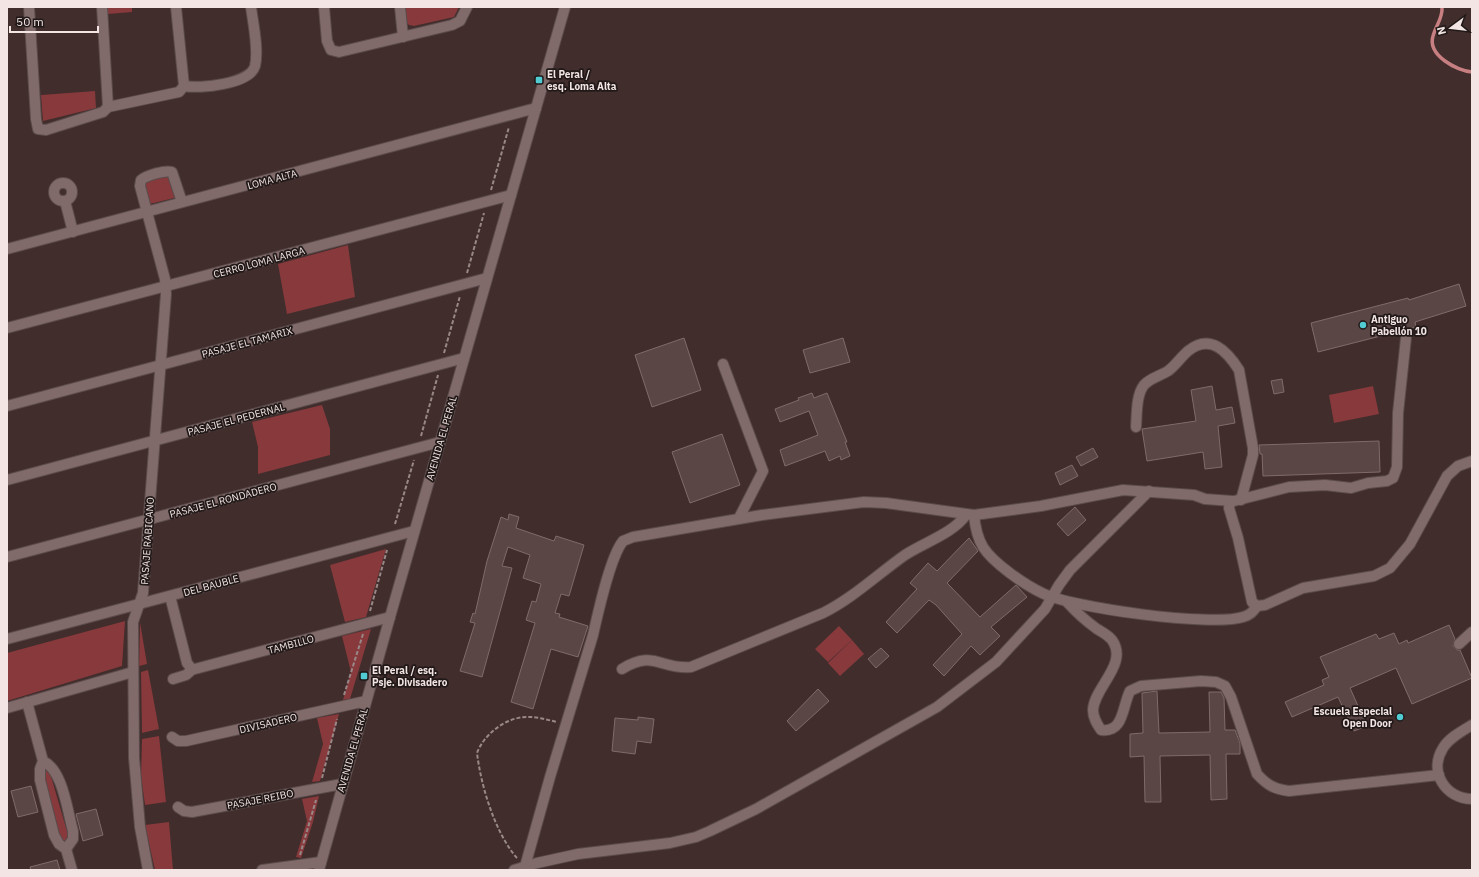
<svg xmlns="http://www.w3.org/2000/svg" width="1479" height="877" font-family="'IBM Plex Sans',sans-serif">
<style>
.green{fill:#87393c}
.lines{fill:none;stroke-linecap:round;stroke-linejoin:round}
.stream{stroke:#c87f81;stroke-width:3.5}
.building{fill:#5b4646;stroke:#816a6a}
.minor-casing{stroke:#5b4b4b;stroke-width:12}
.path{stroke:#988887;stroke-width:2;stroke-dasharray:4 2;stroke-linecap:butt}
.minor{stroke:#816b6a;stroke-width:10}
.poi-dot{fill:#51ccd3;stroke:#211818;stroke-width:1.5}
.labels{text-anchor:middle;stroke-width:3.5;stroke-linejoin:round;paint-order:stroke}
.poi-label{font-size:10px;font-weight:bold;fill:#f2e5e4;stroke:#211818;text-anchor:start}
.street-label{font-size:10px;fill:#f2e5e4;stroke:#211818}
</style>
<rect width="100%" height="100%" fill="#402d2c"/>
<!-- green -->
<g class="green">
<polygon points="107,7 132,7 132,12 108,14"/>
<polygon points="405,7 459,7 454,17 414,26 409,25 406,22"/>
<polygon points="95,91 96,108 43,121 41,95"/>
<polygon points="172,174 178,197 150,204 144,181"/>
<polygon points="348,245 355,297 287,314 278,264"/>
<polygon points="1373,386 1379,414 1334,423 1329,395"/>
<polygon points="322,405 330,429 330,455 258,474 258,447 252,422"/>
<polygon points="386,549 366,617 345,622 330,565"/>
<polygon points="125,621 122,666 7,701 7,653"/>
<polygon points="140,622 147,664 139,666"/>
<polygon points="839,626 852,640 828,662 815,649"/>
<polygon points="371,629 350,699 343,700 351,672 342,636"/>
<polygon points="852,640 864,654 840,676 828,663"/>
<polygon points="148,670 159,729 142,733 141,672"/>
<polygon points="339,714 320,781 312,782 323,744 317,718"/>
<polygon points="159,736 166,802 145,805 141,776 142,739"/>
<polygon points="46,768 50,773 69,838 65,842 60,837 44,776 44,769"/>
<polygon points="319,796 313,822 301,858 296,857 307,821 302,799"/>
<polygon points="169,822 173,870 155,870 145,825"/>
</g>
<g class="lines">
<!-- stream -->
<path class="stream" d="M 1442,7 C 1443,18 1436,25 1433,36 C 1427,55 1457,71 1472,72"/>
</g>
<!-- building -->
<g class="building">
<polygon points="1459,284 1466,306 1415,322 1416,327 1318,352 1311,323 1408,298 1409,300"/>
<polygon points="684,338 701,390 652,407 635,355"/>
<polygon points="843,338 850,362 810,373 803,350"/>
<polygon points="1282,379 1284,392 1274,394 1271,381"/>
<polygon points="1212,386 1216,410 1232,407 1235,423 1218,426 1222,467 1205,469 1203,452 1147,461 1142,429 1196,421 1191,390"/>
<polygon points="812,393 814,398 827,393 847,442 845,442 850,456 841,460 840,456 829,461 825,451 785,466 780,450 818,435 809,411 780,422 775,409 799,400 798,398"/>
<polygon points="722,434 740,485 690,503 672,452"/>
<polygon points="1379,441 1380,472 1263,476 1262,454 1260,454 1259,445"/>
<polygon points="1093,448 1098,457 1081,466 1076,457"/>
<polygon points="1072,465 1078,476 1060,485 1055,473"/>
<polygon points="1075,507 1086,520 1068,536 1057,524"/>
<polygon points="509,514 519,517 516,528 554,541 556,536 584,545 569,596 561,594 555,613 560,614 559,617 588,626 578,657 551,649 533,709 511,702 535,623 526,620 532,601 536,602 541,584 523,578 530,555 508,547 502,566 512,568 482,677 460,671 475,623 470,622 473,613 475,614 487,561 501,517 508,520"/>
<polygon points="969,538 978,551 947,583 980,617 1016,585 1027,597 991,627 1000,636 980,655 971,646 944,676 933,665 962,634 936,605 929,600 897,633 886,622 917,589 910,583 928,563 937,571"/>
<polygon points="1449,625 1455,639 1453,646 1457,650 1460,650 1472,678 1412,704 1396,668 1350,688 1367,726 1354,731 1338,697 1292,717 1285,702 1324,685 1322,680 1329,677 1320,657 1376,634 1379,639 1394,633 1399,644 1407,640 1408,643"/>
<polygon points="881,648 889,656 876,668 868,659"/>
<polygon points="818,689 829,701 796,731 787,721"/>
<polygon points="1157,691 1159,733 1210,732 1209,692 1221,692 1224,698 1225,730 1235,730 1240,743 1240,754 1226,754 1227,799 1211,800 1210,755 1160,756 1161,802 1145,802 1144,756 1130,757 1130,734 1143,733 1142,693"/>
<polygon points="638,717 654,719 651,743 637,741 635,754 612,751 615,718 638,720"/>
<polygon points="31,786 38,812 18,817 11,791"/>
<polygon points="96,809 103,835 83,841 76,814"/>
<polygon points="57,860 60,870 31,870 30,867"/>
</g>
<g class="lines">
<!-- minor casing -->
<g class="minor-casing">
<g id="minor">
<polyline points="29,7 36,119 38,129 46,130 103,112 108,107 179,92 184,86 176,7"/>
<polyline points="102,7 108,107"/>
<polyline points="324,7 327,41 331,50 339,52 452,25 460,21 467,7"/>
<polyline points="400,7 403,37"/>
<path d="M 184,86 C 200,89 250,84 255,66 C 259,50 253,23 251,7"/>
<circle cx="63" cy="192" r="9"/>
<polyline points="65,201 73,232"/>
<polyline points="7,249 536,108"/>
<polyline points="7,328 511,195"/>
<polyline points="1406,338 1398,413 1397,467 1393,478 1387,481 1368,483 1351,488 1325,485 1289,487 1230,502 1229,508 1238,538 1252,602 1257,606 1265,605 1303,588 1374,576 1390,568 1410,544 1447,476 1458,466 1472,461"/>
<polyline points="723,364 763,471 739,518"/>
<polyline points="7,406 487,278"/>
<path d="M 1136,427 C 1137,414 1136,395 1144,385 C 1150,378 1160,376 1168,371 C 1175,366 1181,357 1188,351 C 1210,333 1227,351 1239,370 L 1253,448 L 1253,455 L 1241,500"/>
<polyline points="7,480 464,358"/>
<path d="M 974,515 C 975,526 977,537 983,547 C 993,563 1025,585 1042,593 C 1072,608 1212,627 1243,617 C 1250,615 1253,612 1257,606"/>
<polyline points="7,557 440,442"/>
<polyline points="170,596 187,663 191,668 195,669 390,617"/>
<path d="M 1067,602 C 1076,612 1086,621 1097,629 C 1102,632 1108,635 1112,640 C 1129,664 1094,687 1093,710 C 1093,718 1097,724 1101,730 C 1124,733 1122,707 1130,691 L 1141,686 L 1201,681 L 1216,682 L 1225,686 L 1231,697 L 1257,774 C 1267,785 1274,789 1289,791 L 1439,775"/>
<polyline points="7,639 414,531"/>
<polyline points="1459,644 1472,632"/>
<path d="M 622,669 C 654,649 661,670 691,667 L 823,613 C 853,598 878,574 905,555 C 925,542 952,534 966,515"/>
<polyline points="173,679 186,675 193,669"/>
<polyline points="27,702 43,761 40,769 40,780 54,835 59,844 66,849 72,870"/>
<polyline points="7,708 133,672"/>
<path d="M 1472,725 C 1462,731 1449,738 1443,748 C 1428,772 1446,799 1472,799"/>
<polyline points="172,737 178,741 186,741 366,701"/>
<path d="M 43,761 C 63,770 67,810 73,831 L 73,839 L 66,849"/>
<polyline points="178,807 184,811 192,812 342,784"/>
<path d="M 148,870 L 140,827 L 134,758 L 133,622 L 143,593 L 166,294 L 165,279 L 140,186 L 141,180 C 147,175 165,170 172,172 L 182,202"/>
<polyline points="262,870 321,862"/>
<polyline points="319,870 390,617 565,7"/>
<polyline points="514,870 537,863 578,854 670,843 696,837 710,831 756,809 937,707 996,662 1045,609 1059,585 1070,570 1149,491"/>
<path d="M 524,870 L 550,777 L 593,635 C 598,613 610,557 623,541 L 633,537 L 762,515 L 864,502 L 886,503 L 974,515 L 1041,506 L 1123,490 L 1194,495 L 1205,499 L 1232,501"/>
</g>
</g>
<!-- path -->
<g class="path">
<polyline points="491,190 509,127"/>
<polyline points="467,273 484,213"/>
<polyline points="444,353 460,296"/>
<polyline points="421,436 438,375"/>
<polyline points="395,524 414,460"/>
<polyline points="370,611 387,550"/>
<polyline points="344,695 363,634"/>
<polyline points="322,778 337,719"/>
<polyline points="300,855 316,800"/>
<path d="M 517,858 C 495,833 481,786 477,753 C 484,734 507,716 529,717 C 538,717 548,720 557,722"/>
</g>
<!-- minor -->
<use href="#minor" class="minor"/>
</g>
<!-- markers -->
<g class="poi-dot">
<rect x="535" y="76" width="8" height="8" rx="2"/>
<circle cx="1363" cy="325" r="4"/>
<rect x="360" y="672" width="8" height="8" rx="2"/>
<circle cx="1400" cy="717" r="4"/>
</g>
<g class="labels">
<!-- poi labels -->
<g class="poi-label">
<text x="547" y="78">El Peral /<tspan x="547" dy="12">esq. Loma Alta</tspan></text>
<text x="1371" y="323">Antiguo<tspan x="1371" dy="12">Pabellón 10</tspan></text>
<text x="372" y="674">El Peral / esq.<tspan x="372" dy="12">Psje. Divisadero</tspan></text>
<text x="1392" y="715" text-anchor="end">Escuela Especial<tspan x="1392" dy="12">Open Door</tspan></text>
</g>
<!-- street labels -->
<g class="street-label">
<text transform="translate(272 179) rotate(-15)" y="4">LOMA ALTA</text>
<text transform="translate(259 262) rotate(-15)" y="4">CERRO LOMA LARGA</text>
<text transform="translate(247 342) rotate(-15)" y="4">PASAJE EL TAMARIX</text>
<text transform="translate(236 419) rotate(-15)" y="4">PASAJE EL PEDERNAL</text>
<text transform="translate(441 438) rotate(-74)" y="4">AVENIDA EL PERAL</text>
<text transform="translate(223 500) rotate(-15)" y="4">PASAJE EL RONDADERO</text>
<text transform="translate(147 541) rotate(-86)" y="4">PASAJE RABICANO</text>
<text transform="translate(211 585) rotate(-15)" y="4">DEL BAUBLE</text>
<text transform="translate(291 644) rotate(-15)" y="4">TAMBILLO</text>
<text transform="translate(268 723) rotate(-13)" y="4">DIVISADERO</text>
<text transform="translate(352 750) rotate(-74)" y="4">AVENIDA EL PERAL</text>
<text transform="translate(260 799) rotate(-11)" y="4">PASAJE REIBO</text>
</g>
</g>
<!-- border -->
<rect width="1479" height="877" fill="none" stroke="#f2e5e4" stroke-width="16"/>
<!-- north arrow -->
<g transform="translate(1451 28) rotate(255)" stroke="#211818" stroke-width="3" paint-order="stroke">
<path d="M0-3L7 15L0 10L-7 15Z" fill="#f2e5e4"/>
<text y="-6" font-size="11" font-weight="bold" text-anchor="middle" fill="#f2e5e4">N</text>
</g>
<!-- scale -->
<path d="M10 26v6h88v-6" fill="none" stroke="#f2e5e4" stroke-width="2"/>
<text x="16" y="26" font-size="12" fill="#f2e5e4" stroke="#211818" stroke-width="3" paint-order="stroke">50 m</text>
</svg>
